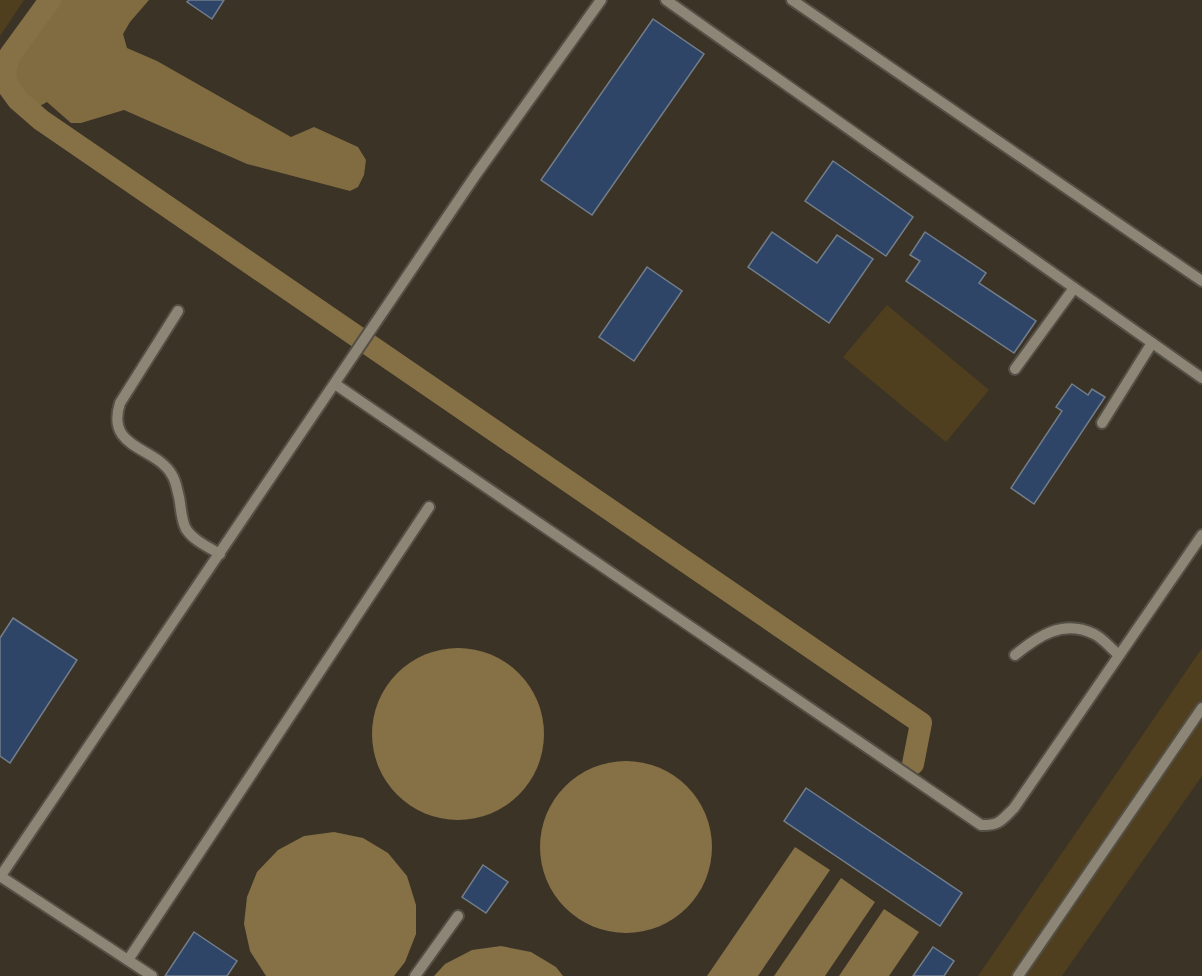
<svg xmlns="http://www.w3.org/2000/svg" width="1202" height="976" font-family="'Crimson Pro',serif">
<style>
.green{fill:#4f3f1e}
.forest{fill:#816c41}
.water{fill:#867046}
.lines{fill:none;stroke-linecap:round;stroke-linejoin:round}
.canal{stroke:#867046;stroke-width:22}
.building{fill:#2e4568;stroke:#747e8b;stroke-width:1.5}
.minor-casing{stroke:#544f44;stroke-width:14}
.minor{stroke:#8d8576;stroke-width:10}
</style>
<rect width="100%" height="100%" fill="#3a3326"/>
<!-- green -->
<g class="green">
<polygon points="0,0 24,0 0,36"/>
<polygon points="887,305 989,390 946,442 843,357"/>
<polygon points="1202,648 1202,776 1062,976 978,976"/>
</g>
<!-- forest -->
<polygon class="forest" points="49,0 149,0 130,22 123,34 127,48 157,61 291,137 314,127 358,147 366,160 364,175 358,187 350,191 247,164 124,110 81,123 71,123 47,102 38,107 26,97 11,75 20,51"/>
<!-- water -->
<g class="water">
<circle cx="458" cy="734" r="86"/>
<circle cx="626" cy="847" r="86"/>
<polygon points="334,832 363,838 388,853 407,876 416,905 416,934 405,962 394,976 266,976 250,951 244,924 247,897 257,872 278,850 304,836"/>
<polygon points="795,847 830,870 758,976 707,976"/>
<polygon points="841,878 875,902 825,976 774,976"/>
<polygon points="884,909 919,932 889,976 839,976"/>
<polygon points="501,946 531,952 556,967 563,976 434,976 445,964 472,950"/>
</g>
<g class="lines">
<!-- canal -->
<polyline class="canal" points="50,0 10,55 5,70 7,85 18,100 41,120 921,723 913,764"/>
</g>
<!-- building -->
<g class="building">
<polygon points="189,0 224,0 212,19 187,2"/>
<polygon points="653,19 704,54 592,215 541,180"/>
<polygon points="833,161 913,217 886,256 805,201"/>
<polygon points="772,232 817,263 837,235 873,259 829,323 748,267"/>
<polygon points="925,232 986,273 979,283 1036,321 1014,353 906,281 920,261 910,255"/>
<polygon points="647,267 682,291 634,361 599,337"/>
<polygon points="1072,384 1088,395 1092,389 1105,397 1034,504 1011,488 1062,411 1056,407"/>
<polygon points="13,618 77,660 10,763 0,756 0,638"/>
<polygon points="806,788 962,893 940,926 784,821"/>
<polygon points="483,865 508,882 486,913 462,897"/>
<polygon points="194,932 237,961 227,976 165,976"/>
<polygon points="933,947 954,961 944,976 913,976"/>
</g>
<g class="lines">
<!-- minor casing -->
<g class="minor-casing">
<g id="minor">
<polyline points="666,0 1202,378"/>
<polyline points="792,0 1202,281"/>
<path d="M 178,311 L 120,403 C 105,450 156,446 172,475 C 176,481 177,490 179,497 C 181,506 181,520 186,529 C 193,540 208,547 220,554"/>
<polyline points="1015,369 1074,288"/>
<path d="M 335,384 L 981,825 C 999,826 1002,820 1014,808 L 1202,535"/>
<polyline points="1102,423 1152,343"/>
<path d="M 1015,655 C 1038,636 1063,619 1094,634 C 1103,638 1111,649 1119,655"/>
<polyline points="0,876 152,976"/>
<polyline points="0,877 477,173 601,0"/>
<polyline points="128,960 429,507"/>
<polyline points="415,976 458,916"/>
<polyline points="1018,976 1202,708"/>
</g>
</g>
<!-- minor -->
<use href="#minor" class="minor"/>
</g>
</svg>
